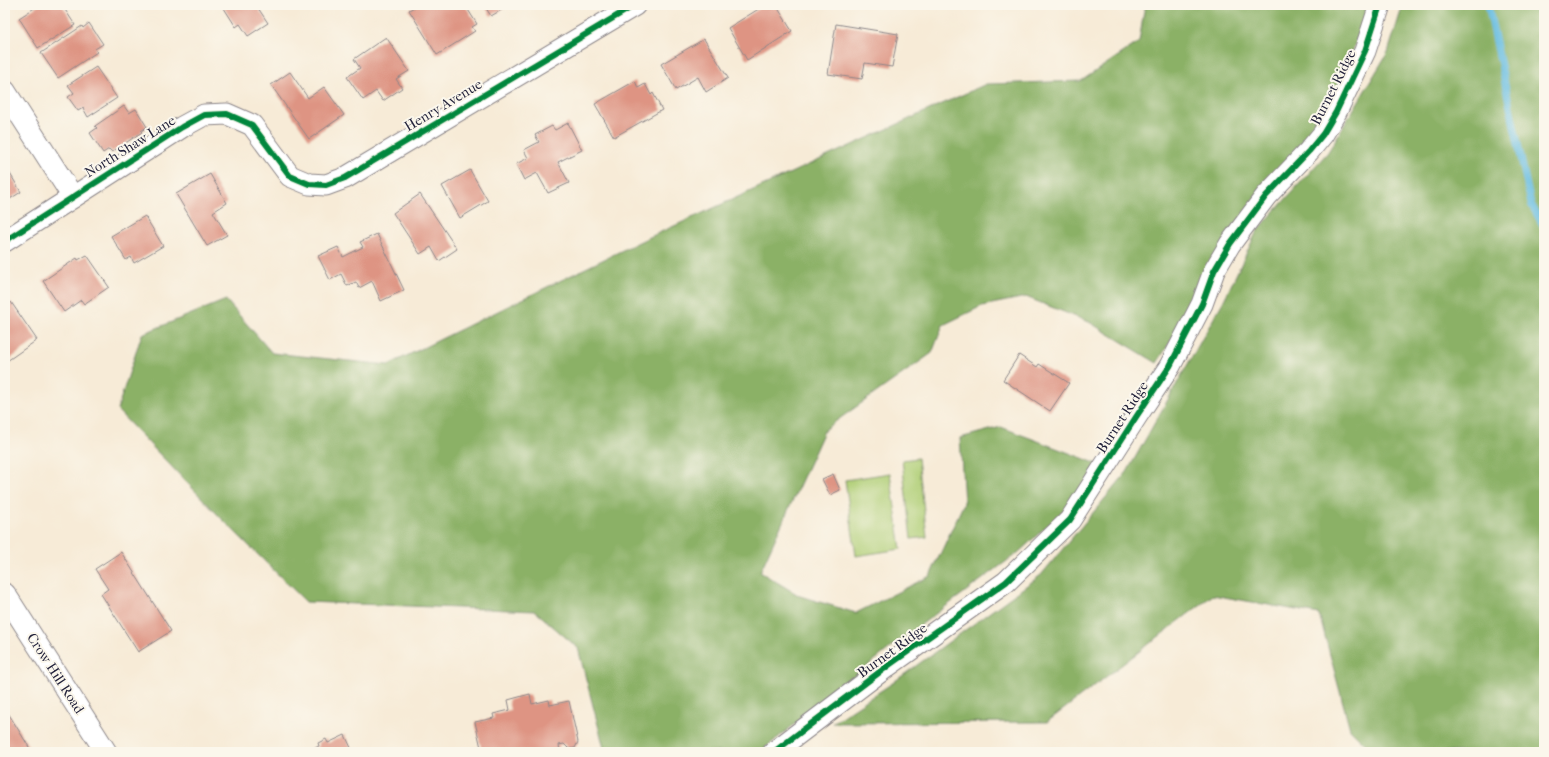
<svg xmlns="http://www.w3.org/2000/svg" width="1549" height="757" font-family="'IM FELL French Canon',serif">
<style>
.green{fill:#afce75;stroke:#687858}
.forest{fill:#8bb166;stroke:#566a50}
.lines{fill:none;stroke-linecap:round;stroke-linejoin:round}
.stream{stroke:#63bbe0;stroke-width:7}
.building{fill:#de9483}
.minor-casing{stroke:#8c8689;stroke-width:23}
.minor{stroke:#fff;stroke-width:21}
.cycleway-casing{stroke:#fbf7ec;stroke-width:8}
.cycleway{stroke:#00873e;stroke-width:6}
.labels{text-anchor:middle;stroke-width:4;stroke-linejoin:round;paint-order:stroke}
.street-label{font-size:14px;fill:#22223b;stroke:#fbf7ec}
</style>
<rect width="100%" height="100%" fill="#fbf7ec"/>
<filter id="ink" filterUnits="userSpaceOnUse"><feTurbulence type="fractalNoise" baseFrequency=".025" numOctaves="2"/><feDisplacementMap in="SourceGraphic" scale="8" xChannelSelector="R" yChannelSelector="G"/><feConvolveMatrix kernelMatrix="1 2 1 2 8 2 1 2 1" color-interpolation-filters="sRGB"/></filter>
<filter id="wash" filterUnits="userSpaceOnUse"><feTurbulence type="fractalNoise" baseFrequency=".012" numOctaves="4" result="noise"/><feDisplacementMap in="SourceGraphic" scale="16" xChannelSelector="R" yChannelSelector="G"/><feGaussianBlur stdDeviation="0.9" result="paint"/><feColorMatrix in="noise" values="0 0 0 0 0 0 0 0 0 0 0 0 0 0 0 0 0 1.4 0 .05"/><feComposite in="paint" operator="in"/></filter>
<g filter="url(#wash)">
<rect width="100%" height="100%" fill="#f7ebd7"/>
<!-- green -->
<g class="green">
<polygon points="918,458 927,537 911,539 902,460"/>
<polygon points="890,473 901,549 856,556 845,480"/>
</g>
<!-- forest -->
<g class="forest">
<polygon points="1145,5 1369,5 1337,95 1194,304 1157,363 1089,322 1026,297 982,306 943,325 932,353 825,429 760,572 800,596 856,613 930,576 964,503 960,438 1001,427 1098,464 1074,501 1019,552 895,644 760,752 605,752 578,648 535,611 306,602 223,520 117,410 142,334 226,300 272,353 388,365 639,242 986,84 1081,81 1139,42"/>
<polygon points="1403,5 1544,5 1544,752 1373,752 1350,729 1319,614 1213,595 1047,722 832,723 891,684 1041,575 1127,472 1224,300 1257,231 1328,152 1388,52"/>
</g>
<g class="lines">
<!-- stream -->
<polyline class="stream" points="1488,5 1531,204 1544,227"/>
</g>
<g id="blocks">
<!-- building -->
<g class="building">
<polygon points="39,5 62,5 75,25 38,48 19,18"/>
<polygon points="222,5 256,5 268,23 248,36 240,24 236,27"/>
<polygon points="418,5 465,5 477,24 472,27 475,31 437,55 409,10"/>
<polygon points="484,5 510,5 491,16"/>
<polygon points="765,5 776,5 792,31 747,60 728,28"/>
<polygon points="89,23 103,44 95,49 97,52 58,78 41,53 82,26 83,28"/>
<polygon points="836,24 898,34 892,67 865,63 862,79 828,74"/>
<polygon points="386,37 409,71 396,79 402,88 383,101 376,91 363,100 347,77 360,68 354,59"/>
<polygon points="704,39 728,78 706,92 698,77 676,90 661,64"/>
<polygon points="96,67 117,98 88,117 83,108 78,111 68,97 74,93 68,85"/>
<polygon points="290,72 308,98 324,87 344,115 309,139 271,85"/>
<polygon points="635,81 638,88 645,84 651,95 653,93 662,110 614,137 595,104"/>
<polygon points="124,106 129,113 136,109 147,127 141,131 142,132 112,152 109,149 103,153 90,133 97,128 95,126"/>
<polygon points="568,123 582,150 558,162 569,183 548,193 537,173 524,180 516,164 528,158 524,150 539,142 535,135 552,126 555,130"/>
<polygon points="470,170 488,201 460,218 442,186"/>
<polygon points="9,172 21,192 5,202 5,175"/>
<polygon points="210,174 227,203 213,212 227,235 207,246 176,194"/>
<polygon points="420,194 457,249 439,261 431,247 420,254 393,213"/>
<polygon points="145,216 163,246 134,263 131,257 126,260 111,236"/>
<polygon points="377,234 404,290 381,301 372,281 359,288 356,282 347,286 341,274 330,280 318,256 338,247 343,257 363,247 360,242"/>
<polygon points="87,255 109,287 84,304 81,300 64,312 43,281 77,258 78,260"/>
<polygon points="11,302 37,340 7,361 5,358 5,307"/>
<polygon points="1019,355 1037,367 1039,364 1069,383 1050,411 1003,380"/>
<polygon points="833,474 840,490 830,495 822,479"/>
<polygon points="121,552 171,631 138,652 101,594 108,589 95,569"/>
<polygon points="530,694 532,704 549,700 550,705 569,701 578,742 575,748 569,749 564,744 559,745 560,752 482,752 475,722 494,718 493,714 510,710 508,700"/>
<polygon points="5,708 32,752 5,752"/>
<polygon points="345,735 353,752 307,752 319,746 318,743 326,739 328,743"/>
</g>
</g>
</g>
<g filter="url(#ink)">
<use href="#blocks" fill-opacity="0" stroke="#8c8689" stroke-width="1"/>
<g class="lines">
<!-- minor casing -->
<g class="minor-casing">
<g id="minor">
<polyline points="5,91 73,197"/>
<polyline points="5,241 182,127 204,115 227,114 252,125 290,176 309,184 326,185 345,178 635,5"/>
<polyline points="5,594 106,752"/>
<polyline points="774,752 889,665 1006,582 1070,520 1136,417 1170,366 1202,304 1214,271 1230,244 1266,196 1309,151 1323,134 1336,112 1365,51 1380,5"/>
</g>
</g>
<!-- minor -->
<use href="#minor" class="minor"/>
<!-- cycleway casing -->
<g class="cycleway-casing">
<g id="cycleway">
<polyline points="5,241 182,127 204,115 227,114 252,125 290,176 309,184 326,185 345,178 635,5"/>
<polyline points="774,752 889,665 1006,582 1070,520 1136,417 1170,366 1202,304 1214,271 1230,244 1266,196 1309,151 1323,134 1336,112 1365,51 1380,5"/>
</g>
</g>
<!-- cycleway -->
<use href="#cycleway" class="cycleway"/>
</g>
</g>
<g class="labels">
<!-- street labels -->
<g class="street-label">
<text transform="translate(1333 87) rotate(-63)" y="5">Burnet Ridge</text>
<text transform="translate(443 105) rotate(-31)" y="5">Henry Avenue</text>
<text transform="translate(130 146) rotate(-32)" y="5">North Shaw Lane</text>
<text transform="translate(1122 417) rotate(-57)" y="5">Burnet Ridge</text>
<text transform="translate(892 650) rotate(-36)" y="5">Burnet Ridge</text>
<text transform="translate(56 673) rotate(57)" y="5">Crow Hill Road</text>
</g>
</g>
<!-- margin -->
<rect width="1549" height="757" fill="none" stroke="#fbf7ec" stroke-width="20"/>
</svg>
